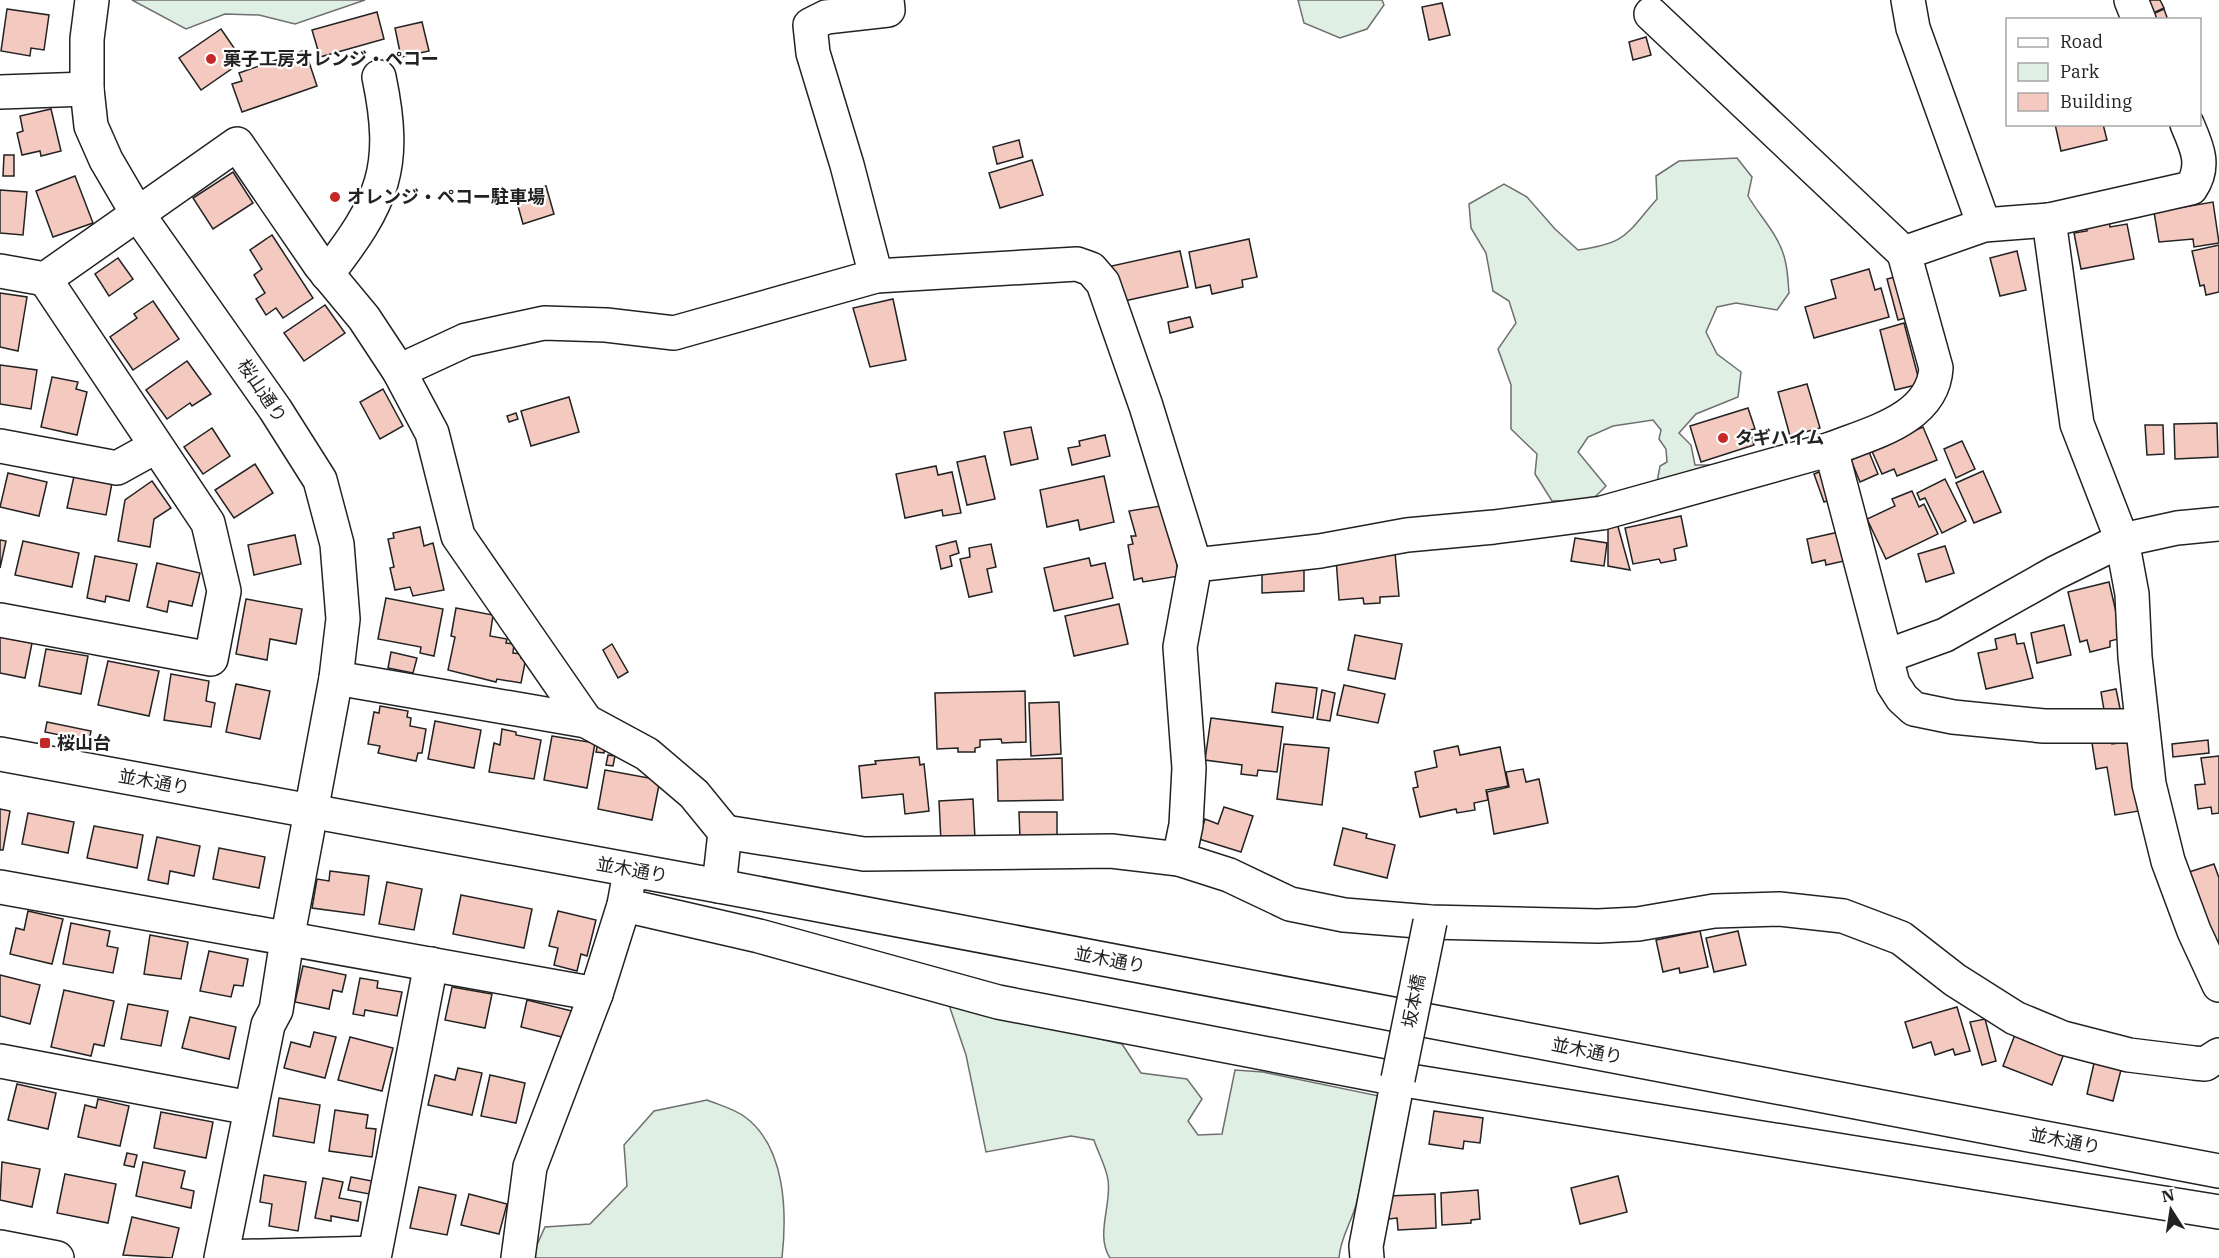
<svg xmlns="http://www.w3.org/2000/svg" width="2219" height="1258" font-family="'IBM Plex Serif','Noto Sans JP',serif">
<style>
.green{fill:#e0efe3;stroke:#6f6f6f;stroke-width:1.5}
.building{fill:#f3c9c0;stroke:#222;stroke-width:1.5}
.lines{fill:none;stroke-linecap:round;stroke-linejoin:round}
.minor-casing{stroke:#222;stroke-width:36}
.minor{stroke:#fff;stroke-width:33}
.minor-bridge-casing{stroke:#222;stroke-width:36;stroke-linecap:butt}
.minor-bridge{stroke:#fff;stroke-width:33}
.poi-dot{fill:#c62828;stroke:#fff;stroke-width:2}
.labels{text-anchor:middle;stroke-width:4.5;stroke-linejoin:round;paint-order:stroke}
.poi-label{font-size:18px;font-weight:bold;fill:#222;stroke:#fff;text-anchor:start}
.street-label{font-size:18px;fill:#222;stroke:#fff}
</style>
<rect width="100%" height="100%" fill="#fff"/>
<!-- green -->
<g class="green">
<polygon points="132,0 365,0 295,24 259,15 225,14 186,29"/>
<polygon points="1298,0 1382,0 1384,5 1367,29 1340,38 1304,23"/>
<path d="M 1737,158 L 1752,177 L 1748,196 C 1760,217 1780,236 1785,260 C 1788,271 1788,282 1789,293 L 1777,310 L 1736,303 L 1717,307 L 1706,332 L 1717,354 L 1741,372 L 1738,397 L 1696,414 L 1679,433 L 1691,445 L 1695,465 L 1717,465 L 1655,493 L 1660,466 L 1667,462 L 1666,449 L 1659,439 L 1661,430 L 1653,420 L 1613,426 L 1588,437 L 1578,452 L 1606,486 L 1592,500 L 1552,501 L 1535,474 L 1537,454 L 1511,429 L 1511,385 L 1498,349 L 1516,323 L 1509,301 L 1493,291 L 1486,253 L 1471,228 L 1469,204 L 1504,184 L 1527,197 L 1555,229 L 1578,250 C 1628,243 1626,234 1657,199 L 1656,176 L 1679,161 Z"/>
<path d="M 949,1005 L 1122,1044 L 1141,1073 L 1187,1079 L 1202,1099 L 1188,1121 L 1198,1135 L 1222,1134 L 1235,1070 L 1263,1072 L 1379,1096 C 1370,1132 1365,1169 1356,1205 C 1351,1223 1340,1239 1339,1258 L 1110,1258 C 1095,1235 1112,1204 1108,1180 C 1106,1166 1098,1153 1094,1140 L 1071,1136 L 986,1152 L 966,1055 Z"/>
<path d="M 707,1100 C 719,1105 735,1109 745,1117 C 786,1147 787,1213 782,1258 L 531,1258 L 545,1227 L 590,1224 L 627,1186 L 624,1145 L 654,1111 Z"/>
</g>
<!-- building -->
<g class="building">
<polygon points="2141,0 2160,0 2164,8 2149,15"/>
<polygon points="1442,3 1450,35 1429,40 1422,7"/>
<polygon points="7,9 49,15 44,50 31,48 30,56 1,51"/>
<polygon points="2164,9 2168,20 2147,20 2146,17"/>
<polygon points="377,12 384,39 320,57 312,30"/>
<polygon points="422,22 429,51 401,57 395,28"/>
<polygon points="221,29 243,61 201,90 179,58"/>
<polygon points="1646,37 1651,55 1633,60 1629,42"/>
<polygon points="305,50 317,86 242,112 232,84 242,81 239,73"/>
<polygon points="51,109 61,151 41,156 40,151 22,155 17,133 23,131 20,116"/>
<polygon points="2055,124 2103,124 2107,140 2061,151"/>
<polygon points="1019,140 1023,157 997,164 993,147"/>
<polygon points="4,155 14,155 14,176 3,176"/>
<polygon points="1032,160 1043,195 1000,208 989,173"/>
<polygon points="233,172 253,203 213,229 193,198"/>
<polygon points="75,176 93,223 53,237 36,191"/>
<polygon points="546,186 554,214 523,224 515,195"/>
<polygon points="0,190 27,192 23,235 0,233"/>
<polygon points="2213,202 2219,243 2194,247 2193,239 2159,242 2154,212"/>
<polygon points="2109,220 2110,227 2127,224 2134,259 2081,269 2074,233 2087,231 2085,224"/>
<polygon points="272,235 313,298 283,318 276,308 266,315 256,299 265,293 254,275 262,269 250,250"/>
<polygon points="1249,239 1257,277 1242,280 1243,287 1212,294 1210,285 1196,288 1189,252"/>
<polygon points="2219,245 2219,292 2206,295 2204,285 2200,286 2192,251"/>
<polygon points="1180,251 1188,287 1115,303 1107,267"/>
<polygon points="2017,251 2026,290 2000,296 1990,258"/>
<polygon points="118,258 133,279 109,296 95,274"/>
<polygon points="1869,269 1875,290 1881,288 1889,317 1814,338 1805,307 1836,298 1831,280"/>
<polygon points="1899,276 1909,317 1898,320 1887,279"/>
<polygon points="0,293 27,297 18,351 0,347"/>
<polygon points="893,299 906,360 870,367 853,308"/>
<polygon points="153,301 179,339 133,370 110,337 137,318 134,314"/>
<polygon points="325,305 345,333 304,361 284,333"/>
<polygon points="1190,317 1193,327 1170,333 1168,322"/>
<polygon points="1904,323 1920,384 1895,390 1880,330"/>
<polygon points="187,361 211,394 192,406 190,403 167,419 146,390"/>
<polygon points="0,365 37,370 31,409 0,404"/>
<polygon points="52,377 78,382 76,389 87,392 77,435 41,427"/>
<polygon points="1807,384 1820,428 1790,436 1778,392"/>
<polygon points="383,389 403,426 380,439 360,402"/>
<polygon points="569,397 579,432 531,446 521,411"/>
<polygon points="1748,408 1755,429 1750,430 1754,445 1701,462 1690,426"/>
<polygon points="516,413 518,419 509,422 507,416"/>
<polygon points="2217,423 2218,457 2175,459 2174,424"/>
<polygon points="2145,425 2163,425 2164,454 2147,455"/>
<polygon points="1031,427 1038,459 1011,465 1004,432"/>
<polygon points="1923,427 1937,460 1897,476 1894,469 1882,474 1871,449"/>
<polygon points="212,428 230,456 203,474 184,447"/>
<polygon points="1105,435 1110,456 1072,465 1068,448 1080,446 1079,441"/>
<polygon points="1962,441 1975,469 1956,478 1944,449"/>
<polygon points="1869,452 1878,474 1860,482 1851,460"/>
<polygon points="985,456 995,499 967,505 957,462"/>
<polygon points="255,464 273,493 234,518 215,490"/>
<polygon points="936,466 938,475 952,472 961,513 943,516 942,510 905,518 896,474"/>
<polygon points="1827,469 1838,497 1824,502 1814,474"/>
<polygon points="1983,471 2001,512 1974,523 1956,483"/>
<polygon points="8,473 47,482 39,516 0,507"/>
<polygon points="74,476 112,483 106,515 67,508"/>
<polygon points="1104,476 1114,522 1080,530 1078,520 1047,527 1040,490"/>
<polygon points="1945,479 1966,521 1942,533 1925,498 1920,500 1917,493"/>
<polygon points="152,481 171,508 154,519 150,547 118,541 125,500"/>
<polygon points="1912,491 1919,507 1924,504 1938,534 1886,559 1867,519 1895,506 1892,499"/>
<polygon points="1167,505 1179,576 1143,582 1142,578 1134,580 1128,545 1133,544 1131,536 1136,536 1129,511"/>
<polygon points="1681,516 1687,546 1674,549 1676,560 1661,563 1659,559 1633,564 1625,528"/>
<polygon points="1617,523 1630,570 1608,566 1608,526"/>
<polygon points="420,527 424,546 433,543 444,590 413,596 410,587 395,590 390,568 394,567 388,539 394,538 393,533"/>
<polygon points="1839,532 1844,561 1826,565 1825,560 1812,563 1807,539"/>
<polygon points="295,535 301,564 254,575 248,545"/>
<polygon points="1575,538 1607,543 1604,566 1571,561"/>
<polygon points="0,540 6,541 0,568"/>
<polygon points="23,541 79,553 72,587 15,575"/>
<polygon points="956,541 959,553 950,556 952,566 941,569 936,546"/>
<polygon points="991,544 996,567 987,569 992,592 969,597 960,559 970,557 969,548"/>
<polygon points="1945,546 1954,573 1926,582 1918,554"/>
<polygon points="1395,553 1399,596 1380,597 1380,603 1364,604 1363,598 1339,600 1336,558"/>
<polygon points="95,556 137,564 129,601 106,596 105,602 87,598"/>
<polygon points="1089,558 1091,566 1105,563 1113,598 1054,611 1044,568"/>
<polygon points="157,563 200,573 192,606 169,601 167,612 147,607"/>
<polygon points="1304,570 1304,591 1262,593 1262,571"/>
<polygon points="2109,582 2122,638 2110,641 2110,647 2090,652 2087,640 2080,642 2068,592"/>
<polygon points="386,598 443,609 434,656 420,653 421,647 378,639"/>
<polygon points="246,599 302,609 296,644 270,639 267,660 236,654"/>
<polygon points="1119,604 1128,644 1074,656 1065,616"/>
<polygon points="456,608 493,615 490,636 507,639 506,643 514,644 513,653 522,654 521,658 526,658 521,683 497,679 496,682 448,670 455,637 451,636"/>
<polygon points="2064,625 2071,655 2037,663 2031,633"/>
<polygon points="2015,634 2017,644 2024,643 2033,678 1986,689 1978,653 1997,649 1995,639"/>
<polygon points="1355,635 1402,644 1395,679 1348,670"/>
<polygon points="0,637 32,643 25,678 0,673"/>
<polygon points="612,644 628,672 618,678 603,650"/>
<polygon points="46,649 88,656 81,694 39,686"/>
<polygon points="391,652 417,658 413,673 388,668"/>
<polygon points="108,661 159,671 149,716 98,705"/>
<polygon points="171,674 209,681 206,701 215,703 211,727 164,720"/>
<polygon points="1276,683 1317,688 1313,718 1272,712"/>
<polygon points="236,684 270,691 260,739 226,732"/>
<polygon points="1344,685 1385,694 1378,723 1337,715"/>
<polygon points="2116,689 2121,713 2105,716 2101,692"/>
<polygon points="1322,690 1335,693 1330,721 1317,719"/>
<polygon points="1025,691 1026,742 1002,743 1001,739 980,740 980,747 975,748 975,752 958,752 958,748 937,749 935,693"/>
<polygon points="1059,702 1061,754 1031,756 1029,703"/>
<polygon points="380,706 408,711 407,717 411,718 410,726 426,729 422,753 418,753 416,761 378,753 380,746 368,744 374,712 379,713"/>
<polygon points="1211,718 1283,727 1277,772 1258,770 1257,776 1241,774 1242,765 1205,760"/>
<polygon points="435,721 481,730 474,768 428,759"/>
<polygon points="47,722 91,731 89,741 45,732"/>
<polygon points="502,729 516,732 516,735 541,740 534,779 489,772 494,743 500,745"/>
<polygon points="552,736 595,743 587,788 544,780"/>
<polygon points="2111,739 2112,744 2127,742 2128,746 2134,745 2145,810 2115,815 2107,767 2096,769 2092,743"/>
<polygon points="2208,740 2209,753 2173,757 2172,744"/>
<polygon points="598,742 605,743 604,753 596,752"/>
<polygon points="1284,744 1329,748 1322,805 1277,799"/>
<polygon points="1458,746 1460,755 1500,747 1508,786 1486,790 1488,800 1474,803 1475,810 1457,813 1456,809 1420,817 1413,788 1418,787 1415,772 1437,767 1434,751"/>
<polygon points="608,755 615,756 613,766 606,765"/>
<polygon points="2219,756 2219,813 2212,814 2211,807 2198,809 2195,785 2205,784 2201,758"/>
<polygon points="919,757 920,765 924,764 929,811 905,814 903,794 862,798 859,766 876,764 875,761"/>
<polygon points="1062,758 1063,800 998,801 997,760"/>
<polygon points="1523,769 1526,782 1539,779 1548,823 1494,834 1487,792 1509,787 1506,772"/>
<polygon points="605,770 660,780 652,820 598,809"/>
<polygon points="973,799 975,839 941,842 939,801"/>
<polygon points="1224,807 1253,816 1241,852 1199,839 1205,819 1218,824"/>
<polygon points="0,809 10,811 3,850 0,850"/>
<polygon points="1019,812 1057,812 1057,839 1020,839"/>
<polygon points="28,813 74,822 68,853 22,844"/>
<polygon points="94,826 143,835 137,868 87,858"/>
<polygon points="1343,828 1367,834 1366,838 1395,845 1387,878 1334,865"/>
<polygon points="157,837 200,846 194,876 170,871 168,884 148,880"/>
<polygon points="219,848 265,857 259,888 213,879"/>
<polygon points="2214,864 2219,878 2219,944 2217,945 2189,872"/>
<polygon points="330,871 369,876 364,915 312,908 317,879 329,881"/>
<polygon points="387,882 422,889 414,930 379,924"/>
<polygon points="461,895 532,909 524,948 453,934"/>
<polygon points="28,911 63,919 52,964 10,954 16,928 24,930"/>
<polygon points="558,911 596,920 587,956 581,954 577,971 554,965 558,948 549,946"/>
<polygon points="71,923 110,931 107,946 118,948 113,973 63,964"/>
<polygon points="1700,931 1708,967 1680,973 1679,968 1663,972 1656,940"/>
<polygon points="1738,931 1746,965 1714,972 1706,938"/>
<polygon points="150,935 188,942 181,979 144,974"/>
<polygon points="209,951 248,959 243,986 234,985 231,997 200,991"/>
<polygon points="303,966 346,975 342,992 333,990 329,1009 295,1002"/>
<polygon points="0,975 40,985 30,1024 0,1016"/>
<polygon points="360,978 378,981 377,988 402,992 397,1016 365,1010 364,1016 353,1014"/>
<polygon points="452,987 492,994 485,1028 445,1020"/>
<polygon points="64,990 114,1001 104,1046 94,1044 91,1056 51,1047"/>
<polygon points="527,1000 572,1011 566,1038 521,1027"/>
<polygon points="128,1004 168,1011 161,1046 121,1039"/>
<polygon points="1957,1007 1970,1051 1955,1055 1953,1049 1935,1055 1931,1042 1913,1048 1905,1022"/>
<polygon points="190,1017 236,1027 229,1059 182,1048"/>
<polygon points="1985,1019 1996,1061 1982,1065 1970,1022"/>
<polygon points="314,1032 336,1037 325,1078 284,1068 291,1042 310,1047"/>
<polygon points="2016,1032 2065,1051 2052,1085 2003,1066"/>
<polygon points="350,1037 393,1048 382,1091 338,1080"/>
<polygon points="2095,1059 2122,1066 2113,1101 2087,1094"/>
<polygon points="458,1068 482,1073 472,1115 428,1105 435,1075 455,1080"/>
<polygon points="490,1075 525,1083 516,1123 481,1116"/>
<polygon points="17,1084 56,1093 48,1129 8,1120"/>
<polygon points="279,1098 320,1105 314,1143 273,1136"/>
<polygon points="98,1099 129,1106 120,1146 78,1137 85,1105 96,1108"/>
<polygon points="335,1110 368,1115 366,1128 376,1129 372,1157 329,1151"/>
<polygon points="1434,1111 1483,1118 1480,1143 1464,1141 1463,1149 1429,1144"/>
<polygon points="161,1112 213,1122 206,1158 154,1148"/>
<polygon points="127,1153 137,1155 134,1167 124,1165"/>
<polygon points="2,1162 40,1169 32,1207 0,1200"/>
<polygon points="143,1162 185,1171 181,1188 194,1191 191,1208 136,1196"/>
<polygon points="65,1174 116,1184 108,1223 57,1213"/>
<polygon points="264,1175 306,1182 298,1231 269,1226 272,1204 260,1202"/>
<polygon points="1618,1176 1627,1212 1580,1224 1571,1188"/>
<polygon points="351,1177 372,1181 369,1194 348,1190"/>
<polygon points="323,1178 343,1182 339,1198 361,1202 358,1221 331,1216 331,1221 315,1218"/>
<polygon points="419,1187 456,1195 447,1235 410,1228"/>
<polygon points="1478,1190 1480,1219 1471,1220 1471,1223 1442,1225 1441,1193"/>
<polygon points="469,1194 507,1204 499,1234 461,1225"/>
<polygon points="1435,1194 1436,1228 1398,1230 1397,1218 1389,1219 1388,1196"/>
<polygon points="132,1217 179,1228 172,1258 123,1255"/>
</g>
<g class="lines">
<!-- minor casing -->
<g class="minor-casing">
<g id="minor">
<polyline points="92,0 87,39 87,89 91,126 106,160 137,213 275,409 320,480 337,544 343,619 336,678 287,940 276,1010 268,1025 221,1258"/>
<polyline points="1908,0 1913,28 1984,225"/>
<polyline points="2131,0 2139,20"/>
<polyline points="1651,14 1904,253 1984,225 2049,220"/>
<polyline points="0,92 87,89"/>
<path d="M 2187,124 C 2197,147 2206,166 2191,188 L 2049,220 L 2077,424 L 2122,540 L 2132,594 L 2135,657 L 2149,784 L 2168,861 L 2194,931 L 2219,985"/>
<polyline points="0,271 45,279 237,144 320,265 364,318 399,371 432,433 458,536 586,721"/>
<path d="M 327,274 C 383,202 398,168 379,77"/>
<polyline points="876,276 847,165 813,53 810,25 826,17 888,10 887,0"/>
<polyline points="399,371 466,340 544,323 606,325 674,333 876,276 1077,264 1091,269 1103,283 1146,406 1195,565"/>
<polyline points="0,446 117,468 155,447"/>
<path d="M 1831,449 C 1871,433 1933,419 1936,368 L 1904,253"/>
<polyline points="0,620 211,659 224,591 208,523 45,279"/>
<polyline points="1887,656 1945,635 2055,573 2122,540 2177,528 2219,524"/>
<polyline points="336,678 586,721 647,754 694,794 725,832 719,886"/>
<polyline points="0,754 719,886 2219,1171"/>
<polyline points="725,832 864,854 1111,851 1179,859 1229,875 1290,904 1344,915 1430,922 1598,926 1638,924 1714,911 1779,909 1843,916 1901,938 1955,980 2015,1018 2063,1038 2129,1055 2194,1063 2205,1064 2219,1055"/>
<polyline points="1179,859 1186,825 1189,768 1180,647 1195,565 1320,551 1407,535 1494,527 1602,513 1831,449 1893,684 1902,698 1914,709 1953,717 2044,726 2142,726"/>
<polyline points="0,887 596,994"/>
<polyline points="624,905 759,936 998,1002 1398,1079 2219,1212"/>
<polyline points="0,1061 250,1108"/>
<polyline points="0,1247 57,1258"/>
<polyline points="222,1257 375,1253 431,964"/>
<polyline points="518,1258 530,1167 596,994 624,905 628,883"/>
<polyline points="1367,1258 1366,1246 1398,1079"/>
</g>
</g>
<!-- minor -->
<use href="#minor" class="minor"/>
<!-- minor-bridge casing -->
<g class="minor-bridge-casing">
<polyline id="minor-bridge" points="1398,1079 1430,922"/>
</g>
<!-- minor-bridge -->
<use href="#minor-bridge" class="minor-bridge"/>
</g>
<!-- markers -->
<g class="poi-dot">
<circle cx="211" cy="59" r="6"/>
<circle cx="335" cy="197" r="6"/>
<circle cx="1723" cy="438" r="6"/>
<rect x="39" y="737" width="12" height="12" rx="3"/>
</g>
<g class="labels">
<!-- poi labels -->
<g class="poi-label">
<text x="223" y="65">菓子工房オレンジ・ペコー</text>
<text x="347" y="203">オレンジ・ペコー駐車場</text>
<text x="1735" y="444">タギハイム</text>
<text x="57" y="749">桜山台</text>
</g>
<!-- street labels -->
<g class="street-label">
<text transform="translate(262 391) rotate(56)" y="6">桜山通り</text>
<text transform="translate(154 782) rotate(10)" y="6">並木通り</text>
<text transform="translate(632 870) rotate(10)" y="6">並木通り</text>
<text transform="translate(1110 960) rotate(11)" y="6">並木通り</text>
<text transform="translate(1414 1001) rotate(-79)" y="6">坂本橋</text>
<text transform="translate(1587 1051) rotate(11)" y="6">並木通り</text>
<text transform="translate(2065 1141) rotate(11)" y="6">並木通り</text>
</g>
</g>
<!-- legend -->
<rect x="2006" y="18" width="195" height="108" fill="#ffffff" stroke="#a7a7a7" stroke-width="1.5"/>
<rect x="2018" y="38" width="30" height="9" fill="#ffffff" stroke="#a7a7a7" stroke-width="1.5"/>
<text x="2060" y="48" font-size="18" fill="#222222">Road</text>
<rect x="2018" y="63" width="30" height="18" fill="#e0efe3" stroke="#a7a7a7" stroke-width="1.5"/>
<text x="2060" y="78" font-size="18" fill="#222222">Park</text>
<rect x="2018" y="93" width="30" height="18" fill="#f3c9c0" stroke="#a7a7a7" stroke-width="1.5"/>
<text x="2060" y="108" font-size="18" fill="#222222">Building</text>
<!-- north arrow -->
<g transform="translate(2171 1210) rotate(348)" stroke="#ffffff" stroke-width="4.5" paint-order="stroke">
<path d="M0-4.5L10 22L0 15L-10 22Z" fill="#222222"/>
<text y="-9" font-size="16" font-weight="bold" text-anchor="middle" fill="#222222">N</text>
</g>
</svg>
